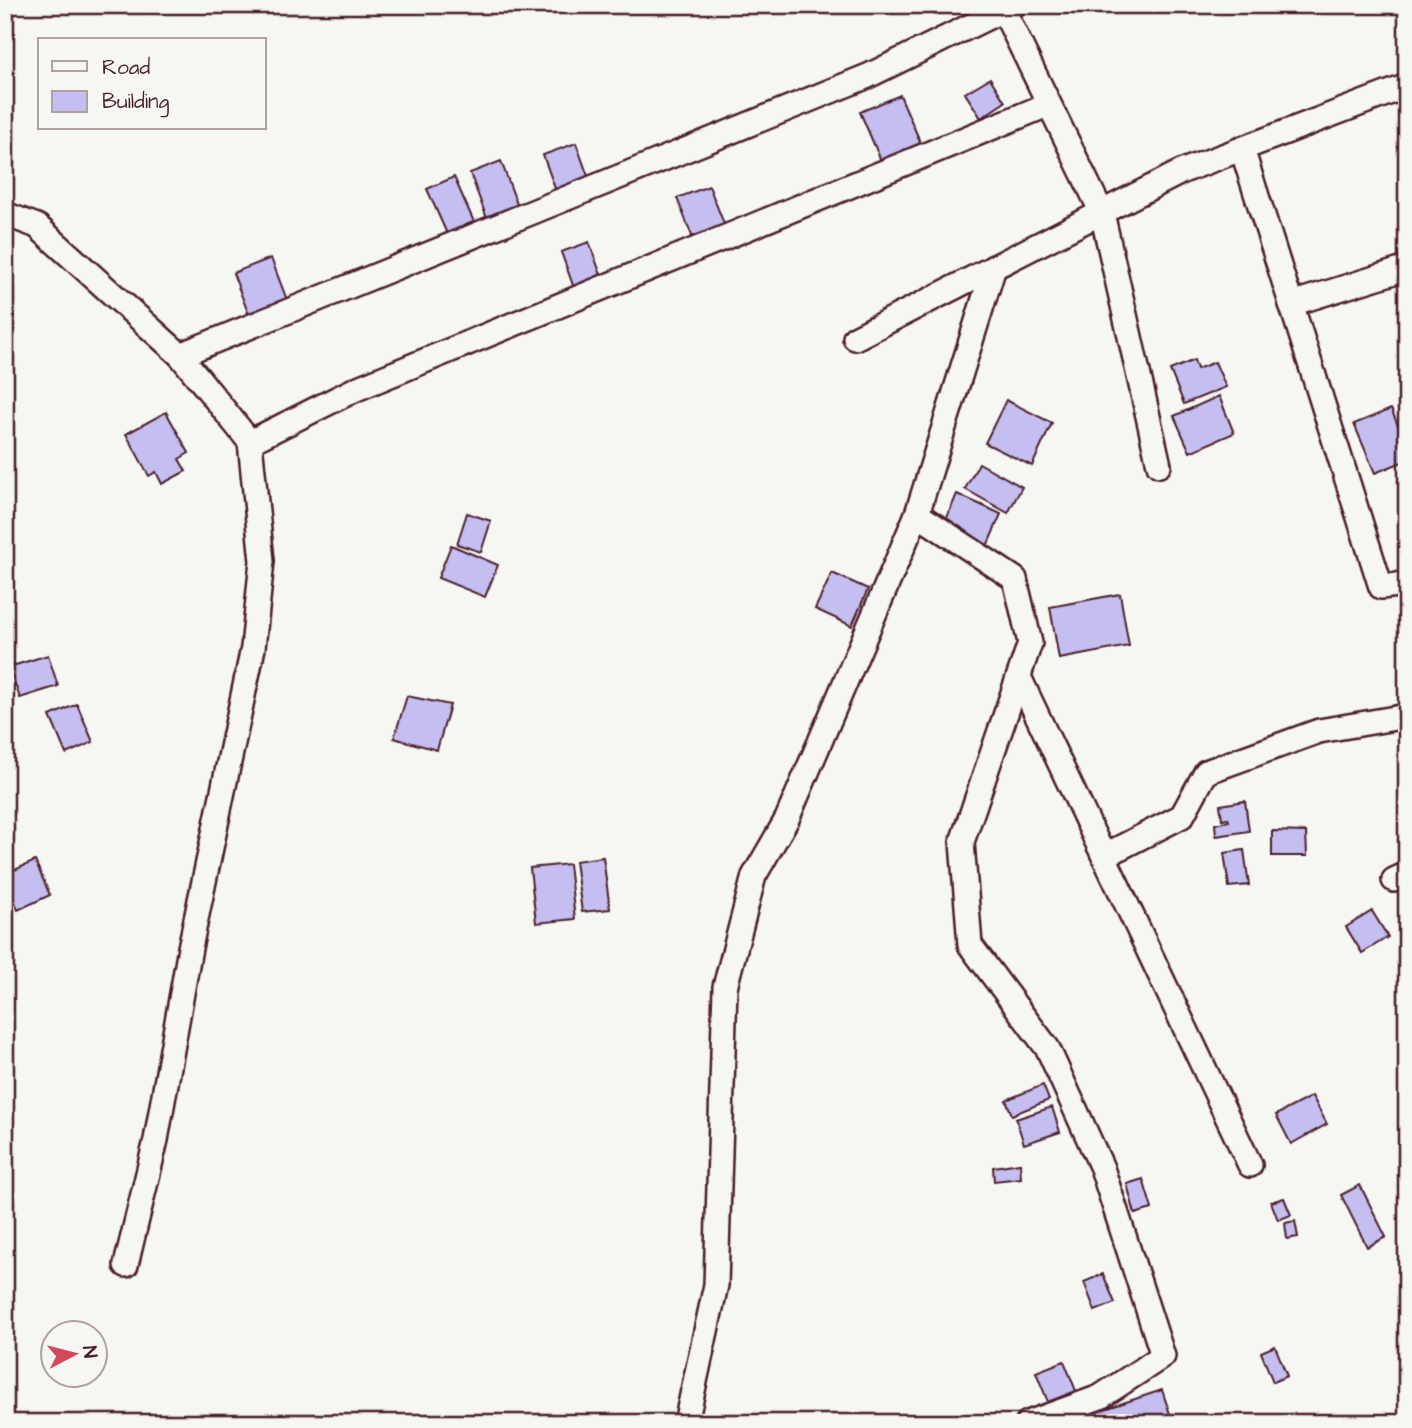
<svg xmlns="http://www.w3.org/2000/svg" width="1412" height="1428" font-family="'Architects Daughter',sans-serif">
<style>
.building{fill:#c5bef0;stroke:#4a1f2b;stroke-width:2}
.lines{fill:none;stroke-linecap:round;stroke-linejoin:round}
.minor-casing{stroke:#4a1f2b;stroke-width:28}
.minor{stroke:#f6f6f2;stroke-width:23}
</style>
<rect width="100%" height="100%" fill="#f6f6f2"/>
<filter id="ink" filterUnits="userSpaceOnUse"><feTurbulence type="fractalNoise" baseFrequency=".0143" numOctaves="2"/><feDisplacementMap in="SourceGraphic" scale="14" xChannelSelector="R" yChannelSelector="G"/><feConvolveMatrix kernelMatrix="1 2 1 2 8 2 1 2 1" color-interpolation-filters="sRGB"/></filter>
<g filter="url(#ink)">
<!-- building -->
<g class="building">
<polygon points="990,78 1005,102 981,118 965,93"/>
<polygon points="900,95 925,153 885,170 860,112"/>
<polygon points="576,143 589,179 556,191 543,155"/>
<polygon points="501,161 522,218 491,229 470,173"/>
<polygon points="454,177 474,222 447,234 427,189"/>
<polygon points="709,186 728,234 696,246 677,198"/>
<polygon points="589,242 606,289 578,299 561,252"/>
<polygon points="271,258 293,316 255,331 233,273"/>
<polygon points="1194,360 1197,369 1215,362 1226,387 1184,404 1170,370"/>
<polygon points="1219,396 1234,433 1190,452 1174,416"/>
<polygon points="1006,400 1052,423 1032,466 985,443"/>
<polygon points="1391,409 1407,446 1407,460 1375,473 1354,424"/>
<polygon points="166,412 189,453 179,459 186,471 162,484 156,472 149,476 126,434"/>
<polygon points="979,463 1022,487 1008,513 965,489"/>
<polygon points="957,494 1001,514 982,558 938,538"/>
<polygon points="467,513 491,521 481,552 457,544"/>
<polygon points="451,545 498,565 485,597 438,578"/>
<polygon points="832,573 868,589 852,626 815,609"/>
<polygon points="1120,594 1129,646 1059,659 1050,607"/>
<polygon points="48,655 58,686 20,698 9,667"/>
<polygon points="407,696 450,705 437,750 394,738"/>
<polygon points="77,704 93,742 66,754 50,716"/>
<polygon points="1245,801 1249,831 1216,836 1215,824 1229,821 1228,818 1222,819 1220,805"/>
<polygon points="1272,831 1306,832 1307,856 1272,856"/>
<polygon points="1244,850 1249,885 1229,887 1224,853"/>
<polygon points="603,857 610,909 582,912 575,861"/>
<polygon points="35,861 50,895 18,910 5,874"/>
<polygon points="569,864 575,919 536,923 530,868"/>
<polygon points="1372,911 1388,937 1362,953 1346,927"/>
<polygon points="1043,1085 1049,1100 1012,1115 1006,1100"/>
<polygon points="1312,1096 1327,1124 1291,1144 1276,1115"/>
<polygon points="1052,1107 1060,1132 1024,1144 1016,1119"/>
<polygon points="1020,1163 1021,1178 994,1181 993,1167"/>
<polygon points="1143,1179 1152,1209 1135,1214 1127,1184"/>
<polygon points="1360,1185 1386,1237 1367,1247 1341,1195"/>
<polygon points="1284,1198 1291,1215 1278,1220 1271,1202"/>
<polygon points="1295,1221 1298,1237 1287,1239 1285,1223"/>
<polygon points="1103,1274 1115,1303 1095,1311 1084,1282"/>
<polygon points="1407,1294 1407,1324 1400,1296"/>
<polygon points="1275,1346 1287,1376 1273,1382 1261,1352"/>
<polygon points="1064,1361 1076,1391 1048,1402 1036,1372"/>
<polygon points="1162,1390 1173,1423 1093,1423 1090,1414"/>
</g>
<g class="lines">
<!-- minor casing -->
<g class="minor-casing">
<g id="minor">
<polyline points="1001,5 1102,213 1159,465"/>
<polyline points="1242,149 1381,587 1407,584"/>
<polyline points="5,214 37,226 180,355 250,442 262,561 253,648 190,948 156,1140 126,1265"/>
<polyline points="1291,304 1407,268"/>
<polyline points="855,338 1183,171 1407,86"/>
<polyline points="180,355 868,76 1013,5"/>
<polyline points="250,442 356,389 1047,105"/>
<polyline points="917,514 1015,579 1030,643 962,842 970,945 1048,1049 1102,1168 1163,1356 1100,1397 1028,1423"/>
<polyline points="1019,677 1250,1165"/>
<polyline points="1104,856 1182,816 1206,772 1319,731 1407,716"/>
<polyline points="1394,880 1407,874"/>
<polyline points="686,1423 716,1285 725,987 754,876 787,819 917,514 994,267"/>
</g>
</g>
<!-- minor -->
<use href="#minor" class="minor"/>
</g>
</g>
<!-- margin -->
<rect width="1412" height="1428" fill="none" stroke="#f6f6f2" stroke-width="28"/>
<rect x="14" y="14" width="1384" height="1400" fill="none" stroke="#4a1f2b" stroke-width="2.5" filter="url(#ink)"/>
<!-- legend -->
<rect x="38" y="38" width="228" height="91" fill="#f6f6f2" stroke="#b1a0a2" stroke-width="2"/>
<rect x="52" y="61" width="35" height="10" fill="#f6f6f2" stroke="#b1a0a2" stroke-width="2"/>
<text x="102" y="74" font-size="21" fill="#4a1f2b">Road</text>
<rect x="52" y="91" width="35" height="21" fill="#c5bef0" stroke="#b1a0a2" stroke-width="2"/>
<text x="102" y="108" font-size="21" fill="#4a1f2b">Building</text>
<!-- north arrow -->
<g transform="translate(74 1354) rotate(83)"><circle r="33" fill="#f6f6f2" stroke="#b1a0a2" stroke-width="2"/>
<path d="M0-5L12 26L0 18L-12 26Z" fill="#d1495b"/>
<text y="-10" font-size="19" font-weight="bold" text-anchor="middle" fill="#4a1f2b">N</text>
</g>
</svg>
